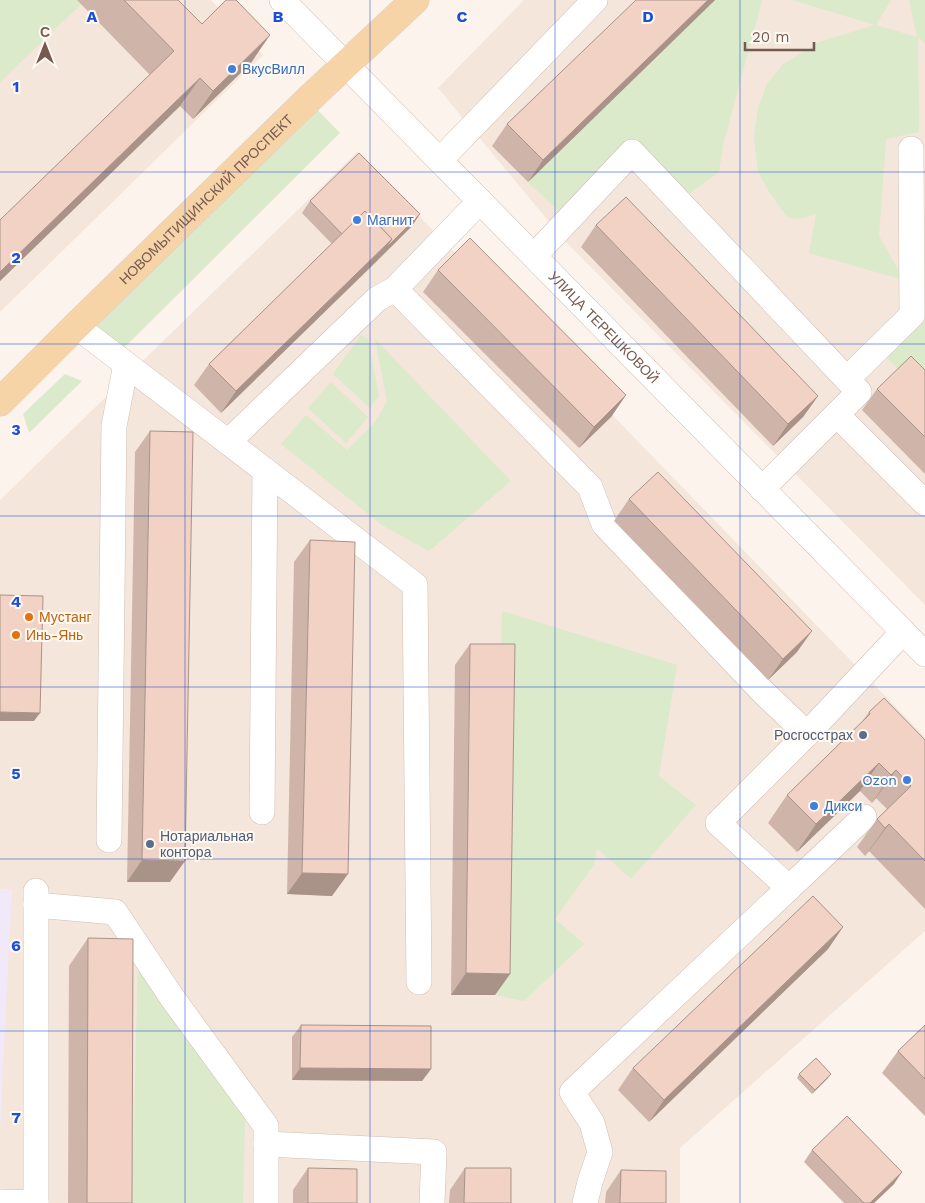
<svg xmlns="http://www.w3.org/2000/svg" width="925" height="1203" font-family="'Work Sans',sans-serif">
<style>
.residential{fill:#f4e6da}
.education{fill:#f1e8f9}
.green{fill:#daeaca}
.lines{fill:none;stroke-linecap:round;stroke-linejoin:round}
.minor-casing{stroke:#d1beb3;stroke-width:26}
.major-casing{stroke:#d9d1ce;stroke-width:29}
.minor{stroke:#fff;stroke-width:25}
.major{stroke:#f7d3a8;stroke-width:28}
.wall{fill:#cfb5a9}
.shaded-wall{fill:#a99389}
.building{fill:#f1d2c4;stroke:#a99389}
.grid{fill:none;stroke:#1d4ed8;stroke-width:1;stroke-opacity:0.55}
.shop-dot{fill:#3f7fe0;stroke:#fef9f2;stroke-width:2}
.food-dot{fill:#e8710a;stroke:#fef9f2;stroke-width:2}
.service-dot{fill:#5c6f8a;stroke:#fef9f2;stroke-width:2}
.labels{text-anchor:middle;stroke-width:4;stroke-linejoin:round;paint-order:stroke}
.shop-label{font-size:14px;fill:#366cbe;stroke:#fef9f2;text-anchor:start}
.street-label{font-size:14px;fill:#775a4f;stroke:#fef9f2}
.food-label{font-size:14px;fill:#c56008;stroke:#fef9f2;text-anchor:start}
.service-label{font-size:14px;fill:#4e5e75;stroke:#fef9f2;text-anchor:end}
.grid-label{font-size:16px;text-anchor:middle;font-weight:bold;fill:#1d4ed8;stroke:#fef9f2;stroke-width:4;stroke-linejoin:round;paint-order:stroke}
</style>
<rect width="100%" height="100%" fill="#fcf4ec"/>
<!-- residential -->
<g class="residential">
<polygon points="0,0 211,0 263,55 0,312"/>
<polygon points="524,0 925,0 925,605 565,241 438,88"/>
<polygon points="357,152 925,737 925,931 680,1148 680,1203 0,1203 0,500"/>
</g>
<!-- education -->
<polygon class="education" points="0,889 12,889 0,1133"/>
<!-- green -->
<g class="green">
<polygon points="0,0 77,0 81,4 0,82"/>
<polygon points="715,0 761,0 762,1 723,145 719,172 678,202 632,153 568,220 528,182"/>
<path d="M 792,0 L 891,0 L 876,25 L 917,37 L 909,0 L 925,0 L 925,43 L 918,38 L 919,132 L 886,139 L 879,236 L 904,280 L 809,253 L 816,214 C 803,218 800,220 787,217 L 768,190 L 758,172 L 754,137 L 758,108 L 767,84 L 782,65 L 819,42 L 875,25 Z"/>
<polygon points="314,106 340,133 121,351 89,324"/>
<polygon points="912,315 925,318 925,396 878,349"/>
<polygon points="361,335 368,339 379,396 370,408 333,374"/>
<polygon points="375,339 511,481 429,551 382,525 281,444 306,415 347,450 375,422 387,401"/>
<polygon points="65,374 82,381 29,433 23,414"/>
<polygon points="331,382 368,417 346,443 308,408"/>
<polygon points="502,611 677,665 659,776 696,805 631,879 597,848 594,865 555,919 584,944 524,1001 495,995"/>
<polygon points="138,965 245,1120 243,1203 132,1203"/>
</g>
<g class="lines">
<!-- minor casing -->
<g class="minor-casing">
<g id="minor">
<path id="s1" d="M 282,0 L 925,654"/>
<polyline points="440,160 595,0"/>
<polyline points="480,201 395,289 590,487 604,524 762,691 807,734"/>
<polyline points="534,256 632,152 859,392 762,489"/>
<polyline points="76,326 415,585 419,982"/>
<polyline points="847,379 912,315 911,149"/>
<polyline points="837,415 925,503"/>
<polyline points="228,442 377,299 395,289"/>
<polyline points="262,812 265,470"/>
<polyline points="109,840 114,426 126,364"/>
<polyline points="789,888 864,817"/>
<polyline points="36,891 36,1202"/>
<polyline points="36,905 115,912 173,999 266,1126 266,1203"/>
<polyline points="266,1144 434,1152 432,1203"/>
<polyline points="0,1202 36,1203"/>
<polyline points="585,1203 590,1182 600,1152 592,1123 572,1092 789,888 718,823 807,734 903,632"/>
</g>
</g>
<!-- major casing -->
<g class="major-casing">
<g id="major">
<path id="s2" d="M 0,402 L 76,326 L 312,96 L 415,0"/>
</g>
</g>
<!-- minor -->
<use href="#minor" class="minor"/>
<!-- major -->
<use href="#major" class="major"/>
</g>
<!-- wall -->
<g class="wall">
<polygon points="77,0 178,0 202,24 251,63 193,119 180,106 0,281 0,220 150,75"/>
<polygon points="715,0 528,182 492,146 507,124"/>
<polygon points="310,201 412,226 221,413 194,385 209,364 332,244 302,213"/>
<polygon points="596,225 818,396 803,417 773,446 581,247"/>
<polygon points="438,270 626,395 611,417 579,448 423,292"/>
<polygon points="925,370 925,474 862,410 877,389"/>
<polygon points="150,431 170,882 127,882 135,452"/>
<polygon points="629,499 797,652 768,680 614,521"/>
<polygon points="310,540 332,896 287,894 294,562"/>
<polygon points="470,644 510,974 495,995 451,995 455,665"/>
<polygon points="869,712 925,740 925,909 869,851 865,856 857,847 877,819 887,809 876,798 872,803 860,791 797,852 768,823 787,795 861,723"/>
<polygon points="843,927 828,949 649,1122 618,1090 633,1068"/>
<polygon points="88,938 132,1203 68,1203 69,966"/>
<polygon points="301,1025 431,1069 422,1081 292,1080 292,1037"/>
<polygon points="925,1025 925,1116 882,1073 898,1051"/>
<polygon points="799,1074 828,1078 812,1094 797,1078"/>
<polygon points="812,1150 894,1184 874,1203 844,1203 804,1162"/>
<polygon points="308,1168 357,1203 293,1203 293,1190"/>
<polygon points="465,1168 511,1203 449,1203 450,1190"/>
<polygon points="621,1170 666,1203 605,1203 606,1192"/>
</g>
<!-- shaded-wall -->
<g class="shaded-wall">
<polygon points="708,0 715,0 528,182 543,160"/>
<polygon points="270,35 251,63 193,119 213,91"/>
<polygon points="200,78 180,106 0,281 0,272"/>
<polygon points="420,214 412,226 377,261 385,249"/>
<polygon points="392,239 377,261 221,413 236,391"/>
<polygon points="626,395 611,417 579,448 594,427"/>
<polygon points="818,396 803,417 773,446 788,424"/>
<polygon points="812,631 797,652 768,680 783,659"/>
<polygon points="0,712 40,713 34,721 0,721"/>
<polygon points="879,763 860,791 797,852 816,824"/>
<polygon points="896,770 876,798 872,803 891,775"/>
<polygon points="889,824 869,851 865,856 885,828"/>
<polygon points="142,860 185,861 170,882 127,882"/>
<polygon points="302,873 348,874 332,896 287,894"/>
<polygon points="843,927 828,949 649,1122 664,1100"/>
<polygon points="466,973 510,974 495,995 451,995"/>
<polygon points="300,1068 431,1069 422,1081 292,1080"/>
<polygon points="831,1074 828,1078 812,1094 815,1090"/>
<polygon points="902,1172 894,1184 874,1203 870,1203"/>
</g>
<!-- building -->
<g class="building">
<polygon points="124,0 178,0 202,24 226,0 236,0 270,35 213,91 200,78 0,272 0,220 174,51"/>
<polygon points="636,0 708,0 543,160 507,124"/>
<polygon points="359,153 420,214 385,249 392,239 365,211 342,234 310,201"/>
<polygon points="626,197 818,396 788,424 596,225"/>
<polygon points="365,211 392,239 236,391 209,364"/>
<polygon points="470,238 626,395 594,427 438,270"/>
<polygon points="911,356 925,370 925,437 877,389"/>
<polygon points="150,431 193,432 185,861 142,860"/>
<polygon points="658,472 812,631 783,659 629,499"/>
<polygon points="310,540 355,542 348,874 302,873"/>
<polygon points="0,595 43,596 40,713 0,712"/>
<polygon points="470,644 515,644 510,974 466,973"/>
<polygon points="884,698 925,740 925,861 889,824 885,828 877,819 911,786 896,770 891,775 879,763 816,824 787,795 870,714 869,712"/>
<polygon points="813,896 843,927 664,1100 633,1068"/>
<polygon points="88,938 133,939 132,1203 87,1203"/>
<polygon points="301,1025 431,1026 431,1069 300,1068"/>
<polygon points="925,1025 925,1079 898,1051"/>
<polygon points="816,1058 831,1074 815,1090 799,1074"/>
<polygon points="847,1116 902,1172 870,1203 864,1203 812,1150"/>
<polygon points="308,1168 357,1169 357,1203 308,1203"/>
<polygon points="465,1168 511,1168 511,1203 464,1203"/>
<polygon points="621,1170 666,1171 666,1203 620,1203"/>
</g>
<!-- grid -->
<path class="grid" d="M 185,0 L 185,1203M 370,0 L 370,1203M 555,0 L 555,1203M 740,0 L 740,1203M 0,172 L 925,172M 0,344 L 925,344M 0,516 L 925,516M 0,687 L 925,687M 0,859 L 925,859M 0,1031 L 925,1031"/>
<!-- markers -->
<g class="shop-dot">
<circle cx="232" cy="69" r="5"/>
<circle cx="357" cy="220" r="5"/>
<circle cx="907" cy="780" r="5"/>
<circle cx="814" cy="806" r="5"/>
</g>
<g class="food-dot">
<circle cx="29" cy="617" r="5"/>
<circle cx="16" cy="635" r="5"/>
</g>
<g class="service-dot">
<circle cx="863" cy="735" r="5"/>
<circle cx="150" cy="844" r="5"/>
</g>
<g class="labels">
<!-- shop labels -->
<g class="shop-label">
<text x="242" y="74">ВкусВилл</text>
<text x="367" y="225">Магнит</text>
<text x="897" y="785" text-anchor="end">Ozon</text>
<text x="824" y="811">Дикси</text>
</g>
<!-- street labels -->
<g class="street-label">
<text dy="5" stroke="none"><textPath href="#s2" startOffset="289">НОВОМЫТИЩИНСКИЙ ПРОСПЕКТ</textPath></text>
<text dy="5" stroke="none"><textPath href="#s1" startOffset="459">УЛИЦА ТЕРЕШКОВОЙ</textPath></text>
</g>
<!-- food labels -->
<g class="food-label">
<text x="39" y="622">Мустанг</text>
<text x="26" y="640">Инь-Янь</text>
</g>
<!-- service labels -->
<g class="service-label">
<text x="853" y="740">Росгосстрах</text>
<text x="160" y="841" text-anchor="start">Нотариальная<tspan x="160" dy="16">контора</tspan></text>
</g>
</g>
<g class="grid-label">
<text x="92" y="22">A</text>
<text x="278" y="22">B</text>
<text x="462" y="22">C</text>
<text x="648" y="22">D</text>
<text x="16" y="92">1</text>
<text x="16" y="263">2</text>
<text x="16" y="435">3</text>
<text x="16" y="607">4</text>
<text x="16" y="779">5</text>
<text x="16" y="951">6</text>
<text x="16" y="1123">7</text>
</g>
<!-- north arrow -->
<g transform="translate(45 45)" stroke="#fef9f2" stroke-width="4" paint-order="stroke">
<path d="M0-4L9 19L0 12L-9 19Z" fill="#775a4f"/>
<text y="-8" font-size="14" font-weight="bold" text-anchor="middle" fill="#775a4f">С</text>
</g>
<!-- scale -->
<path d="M745 42v8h69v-8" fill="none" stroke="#775a4f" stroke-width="2.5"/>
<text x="752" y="42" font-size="15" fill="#775a4f" stroke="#fef9f2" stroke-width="4" paint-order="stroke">20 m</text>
</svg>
